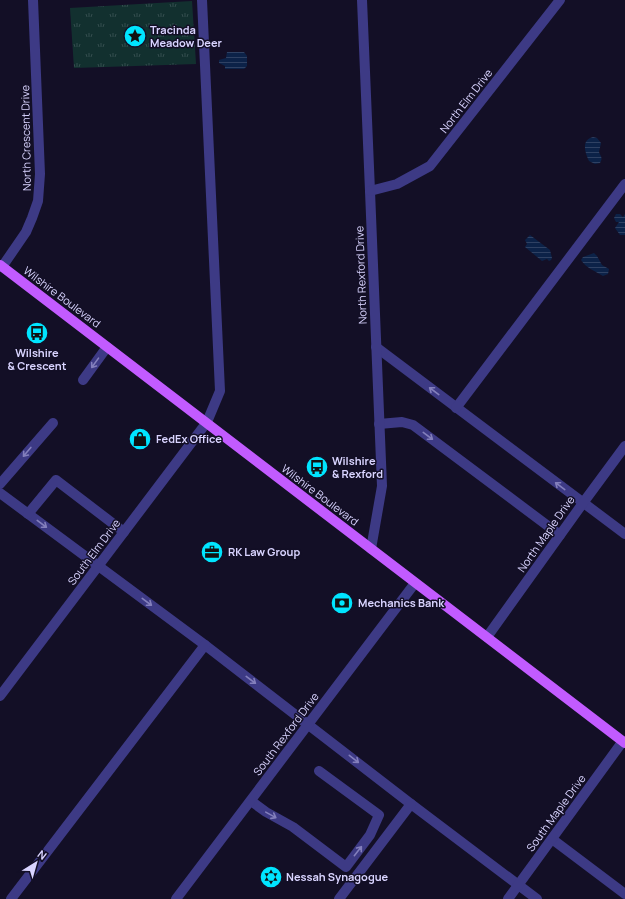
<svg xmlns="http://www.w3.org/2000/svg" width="625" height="899" font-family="Manrope,sans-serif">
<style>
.grass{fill:url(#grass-tufts)}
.water{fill:url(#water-rules)}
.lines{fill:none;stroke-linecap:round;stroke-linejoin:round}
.service{stroke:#3d3a85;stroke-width:10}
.minor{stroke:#3d3a85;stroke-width:10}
.tertiary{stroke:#3d3a85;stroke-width:10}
.primary{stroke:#c25bff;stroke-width:10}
.oneway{stroke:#837fbc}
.labels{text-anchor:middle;stroke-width:3;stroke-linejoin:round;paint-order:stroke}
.poi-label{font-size:11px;font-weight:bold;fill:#d9d4ff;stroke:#130f26;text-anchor:start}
.street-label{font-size:11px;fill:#d9d4ff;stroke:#130f26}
</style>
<defs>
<pattern id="grass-tufts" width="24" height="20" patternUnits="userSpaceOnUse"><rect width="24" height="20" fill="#12302f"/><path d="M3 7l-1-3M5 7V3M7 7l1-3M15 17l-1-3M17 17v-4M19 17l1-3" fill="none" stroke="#344d4e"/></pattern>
<pattern id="water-rules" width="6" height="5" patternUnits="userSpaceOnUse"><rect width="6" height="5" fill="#0c2248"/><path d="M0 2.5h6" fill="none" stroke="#2f4163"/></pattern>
</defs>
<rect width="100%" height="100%" fill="#130f26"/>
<!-- grass -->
<polygon class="grass" points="192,1 196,64 74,68 70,8"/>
<!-- water -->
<g class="water">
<polygon points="227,52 244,52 247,56 247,66 244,69 225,69 225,66 219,63 219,60 226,58"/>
<path d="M 593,137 L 597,138 L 601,143 L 599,152 C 601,157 603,158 600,163 L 595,164 L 589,161 C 585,152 581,140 593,137 Z"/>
<polygon points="616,214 620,214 623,217 625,214 625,235 620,235 615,228 619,222 616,222 614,218"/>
<polygon points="530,235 550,250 552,258 551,260 549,261 547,259 542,261 525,247 527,244 525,240"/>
<path d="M 594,253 L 597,256 L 602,265 L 609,269 L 608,274 L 603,276 C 595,271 586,268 581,260 L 583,257 Z"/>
</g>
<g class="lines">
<!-- service -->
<g class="service">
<polyline points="202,0 220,391 207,422"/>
<polyline points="376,347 625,534"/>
<polyline points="83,380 107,347"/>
<polyline points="456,408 625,184"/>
<polyline points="379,424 402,422 413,425 560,535"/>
<polyline points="0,484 53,423"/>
<polyline points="0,493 205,645 411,804 537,899"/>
<polyline points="28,514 56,480 124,532"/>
<polyline points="251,801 266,812 293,827 346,867 370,835 379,815 319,771"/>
<polyline points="552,839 625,894"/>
<polyline points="11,899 205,645"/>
<polyline points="339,899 411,804"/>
</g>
<!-- minor -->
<g class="minor">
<polyline points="362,0 370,191 382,486 371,549"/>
<polyline points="370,191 397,184 430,166 560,0"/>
<polyline points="487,637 583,503 625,446"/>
<polyline points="0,696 207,422"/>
<polyline points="176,899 415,583"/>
<polyline points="508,899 623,741"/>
</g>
<!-- tertiary -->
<polyline class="tertiary" points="2,267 26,232 32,218 38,201 40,174 33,0"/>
<!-- primary -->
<polyline class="primary" points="0,265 625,743"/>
</g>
<!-- one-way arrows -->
<defs><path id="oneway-shaft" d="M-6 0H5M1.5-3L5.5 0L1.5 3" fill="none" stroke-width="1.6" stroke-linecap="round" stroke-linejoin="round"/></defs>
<g class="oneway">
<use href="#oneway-shaft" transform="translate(95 363) rotate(126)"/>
<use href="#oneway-shaft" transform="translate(434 391) rotate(-143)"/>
<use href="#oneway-shaft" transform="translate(428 436) rotate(37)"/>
<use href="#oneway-shaft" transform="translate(27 452) rotate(130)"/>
<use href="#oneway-shaft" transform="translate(560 486) rotate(-143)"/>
<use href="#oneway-shaft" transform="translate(42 524) rotate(37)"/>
<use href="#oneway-shaft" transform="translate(147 602) rotate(37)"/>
<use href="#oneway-shaft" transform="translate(251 680) rotate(37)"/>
<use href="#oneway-shaft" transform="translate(354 759) rotate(38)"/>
<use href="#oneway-shaft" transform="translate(271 815) rotate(29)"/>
<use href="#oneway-shaft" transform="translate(358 851) rotate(-52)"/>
</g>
<!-- icons -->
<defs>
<g id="sight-disc" transform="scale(1.15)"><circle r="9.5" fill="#00e5ff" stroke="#130f26"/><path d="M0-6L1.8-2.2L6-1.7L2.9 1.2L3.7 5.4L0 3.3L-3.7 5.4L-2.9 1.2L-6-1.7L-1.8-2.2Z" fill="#111"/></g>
<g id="bus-disc" transform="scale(1.15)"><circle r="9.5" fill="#00e5ff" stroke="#130f26"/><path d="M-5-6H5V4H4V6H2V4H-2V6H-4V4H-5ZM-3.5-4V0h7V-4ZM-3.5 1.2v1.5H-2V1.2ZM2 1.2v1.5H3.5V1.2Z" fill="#111"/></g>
<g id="shop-disc" transform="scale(1.15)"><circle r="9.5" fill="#00e5ff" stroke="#130f26"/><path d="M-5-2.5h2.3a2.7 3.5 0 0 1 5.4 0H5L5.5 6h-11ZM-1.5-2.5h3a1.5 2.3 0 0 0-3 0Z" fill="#111"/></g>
<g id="office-disc" transform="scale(1.15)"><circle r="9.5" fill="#00e5ff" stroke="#130f26"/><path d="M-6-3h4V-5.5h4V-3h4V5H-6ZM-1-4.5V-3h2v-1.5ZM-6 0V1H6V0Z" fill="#111"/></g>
<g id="bank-disc" transform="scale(1.15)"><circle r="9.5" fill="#00e5ff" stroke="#130f26"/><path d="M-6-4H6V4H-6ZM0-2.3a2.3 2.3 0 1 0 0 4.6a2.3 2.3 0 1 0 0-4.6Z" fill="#111"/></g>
<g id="synagogue-disc" transform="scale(1.15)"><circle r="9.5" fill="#00e5ff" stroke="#130f26"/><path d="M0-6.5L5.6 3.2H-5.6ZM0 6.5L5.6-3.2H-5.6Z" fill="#111"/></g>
</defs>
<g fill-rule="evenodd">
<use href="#sight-disc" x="135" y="36"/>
<use href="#bus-disc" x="37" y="333"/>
<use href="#shop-disc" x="140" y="439"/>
<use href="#bus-disc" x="317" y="467"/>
<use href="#office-disc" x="212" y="552"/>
<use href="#bank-disc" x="342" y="603"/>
<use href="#synagogue-disc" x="271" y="877"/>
</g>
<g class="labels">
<!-- poi labels -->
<g class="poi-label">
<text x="150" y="34">Tracinda<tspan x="150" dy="13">Meadow Deer</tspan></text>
<text x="37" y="357" text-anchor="middle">Wilshire<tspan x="37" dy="13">&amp; Crescent</tspan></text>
<text x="156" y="443">FedEx Office</text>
<text x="332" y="465">Wilshire<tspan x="332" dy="13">&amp; Rexford</tspan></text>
<text x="228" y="556">RK Law Group</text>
<text x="358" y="607">Mechanics Bank</text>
<text x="286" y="881">Nessah Synagogue</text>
</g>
<!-- street labels -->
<g class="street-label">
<text transform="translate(466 101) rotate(-52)" y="4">North Elm Drive</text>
<text transform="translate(26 138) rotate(-91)" y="4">North Crescent Drive</text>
<text transform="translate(361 275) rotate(-92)" y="4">North Rexford Drive</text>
<text transform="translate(62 297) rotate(37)" y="4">Wilshire Boulevard</text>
<text transform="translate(320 495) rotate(37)" y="4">Wilshire Boulevard</text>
<text transform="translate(546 534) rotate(-55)" y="4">North Maple Drive</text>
<text transform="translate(94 552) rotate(-53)" y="4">South Elm Drive</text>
<text transform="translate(286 734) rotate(-53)" y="4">South Rexford Drive</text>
<text transform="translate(556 813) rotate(-54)" y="4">South Maple Drive</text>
</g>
</g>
<!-- north arrow -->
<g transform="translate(36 863) rotate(37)" stroke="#130f26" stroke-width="3" paint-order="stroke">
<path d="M0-3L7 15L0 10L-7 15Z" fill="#d9d4ff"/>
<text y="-6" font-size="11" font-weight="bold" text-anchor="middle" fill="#d9d4ff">N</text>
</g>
</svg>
